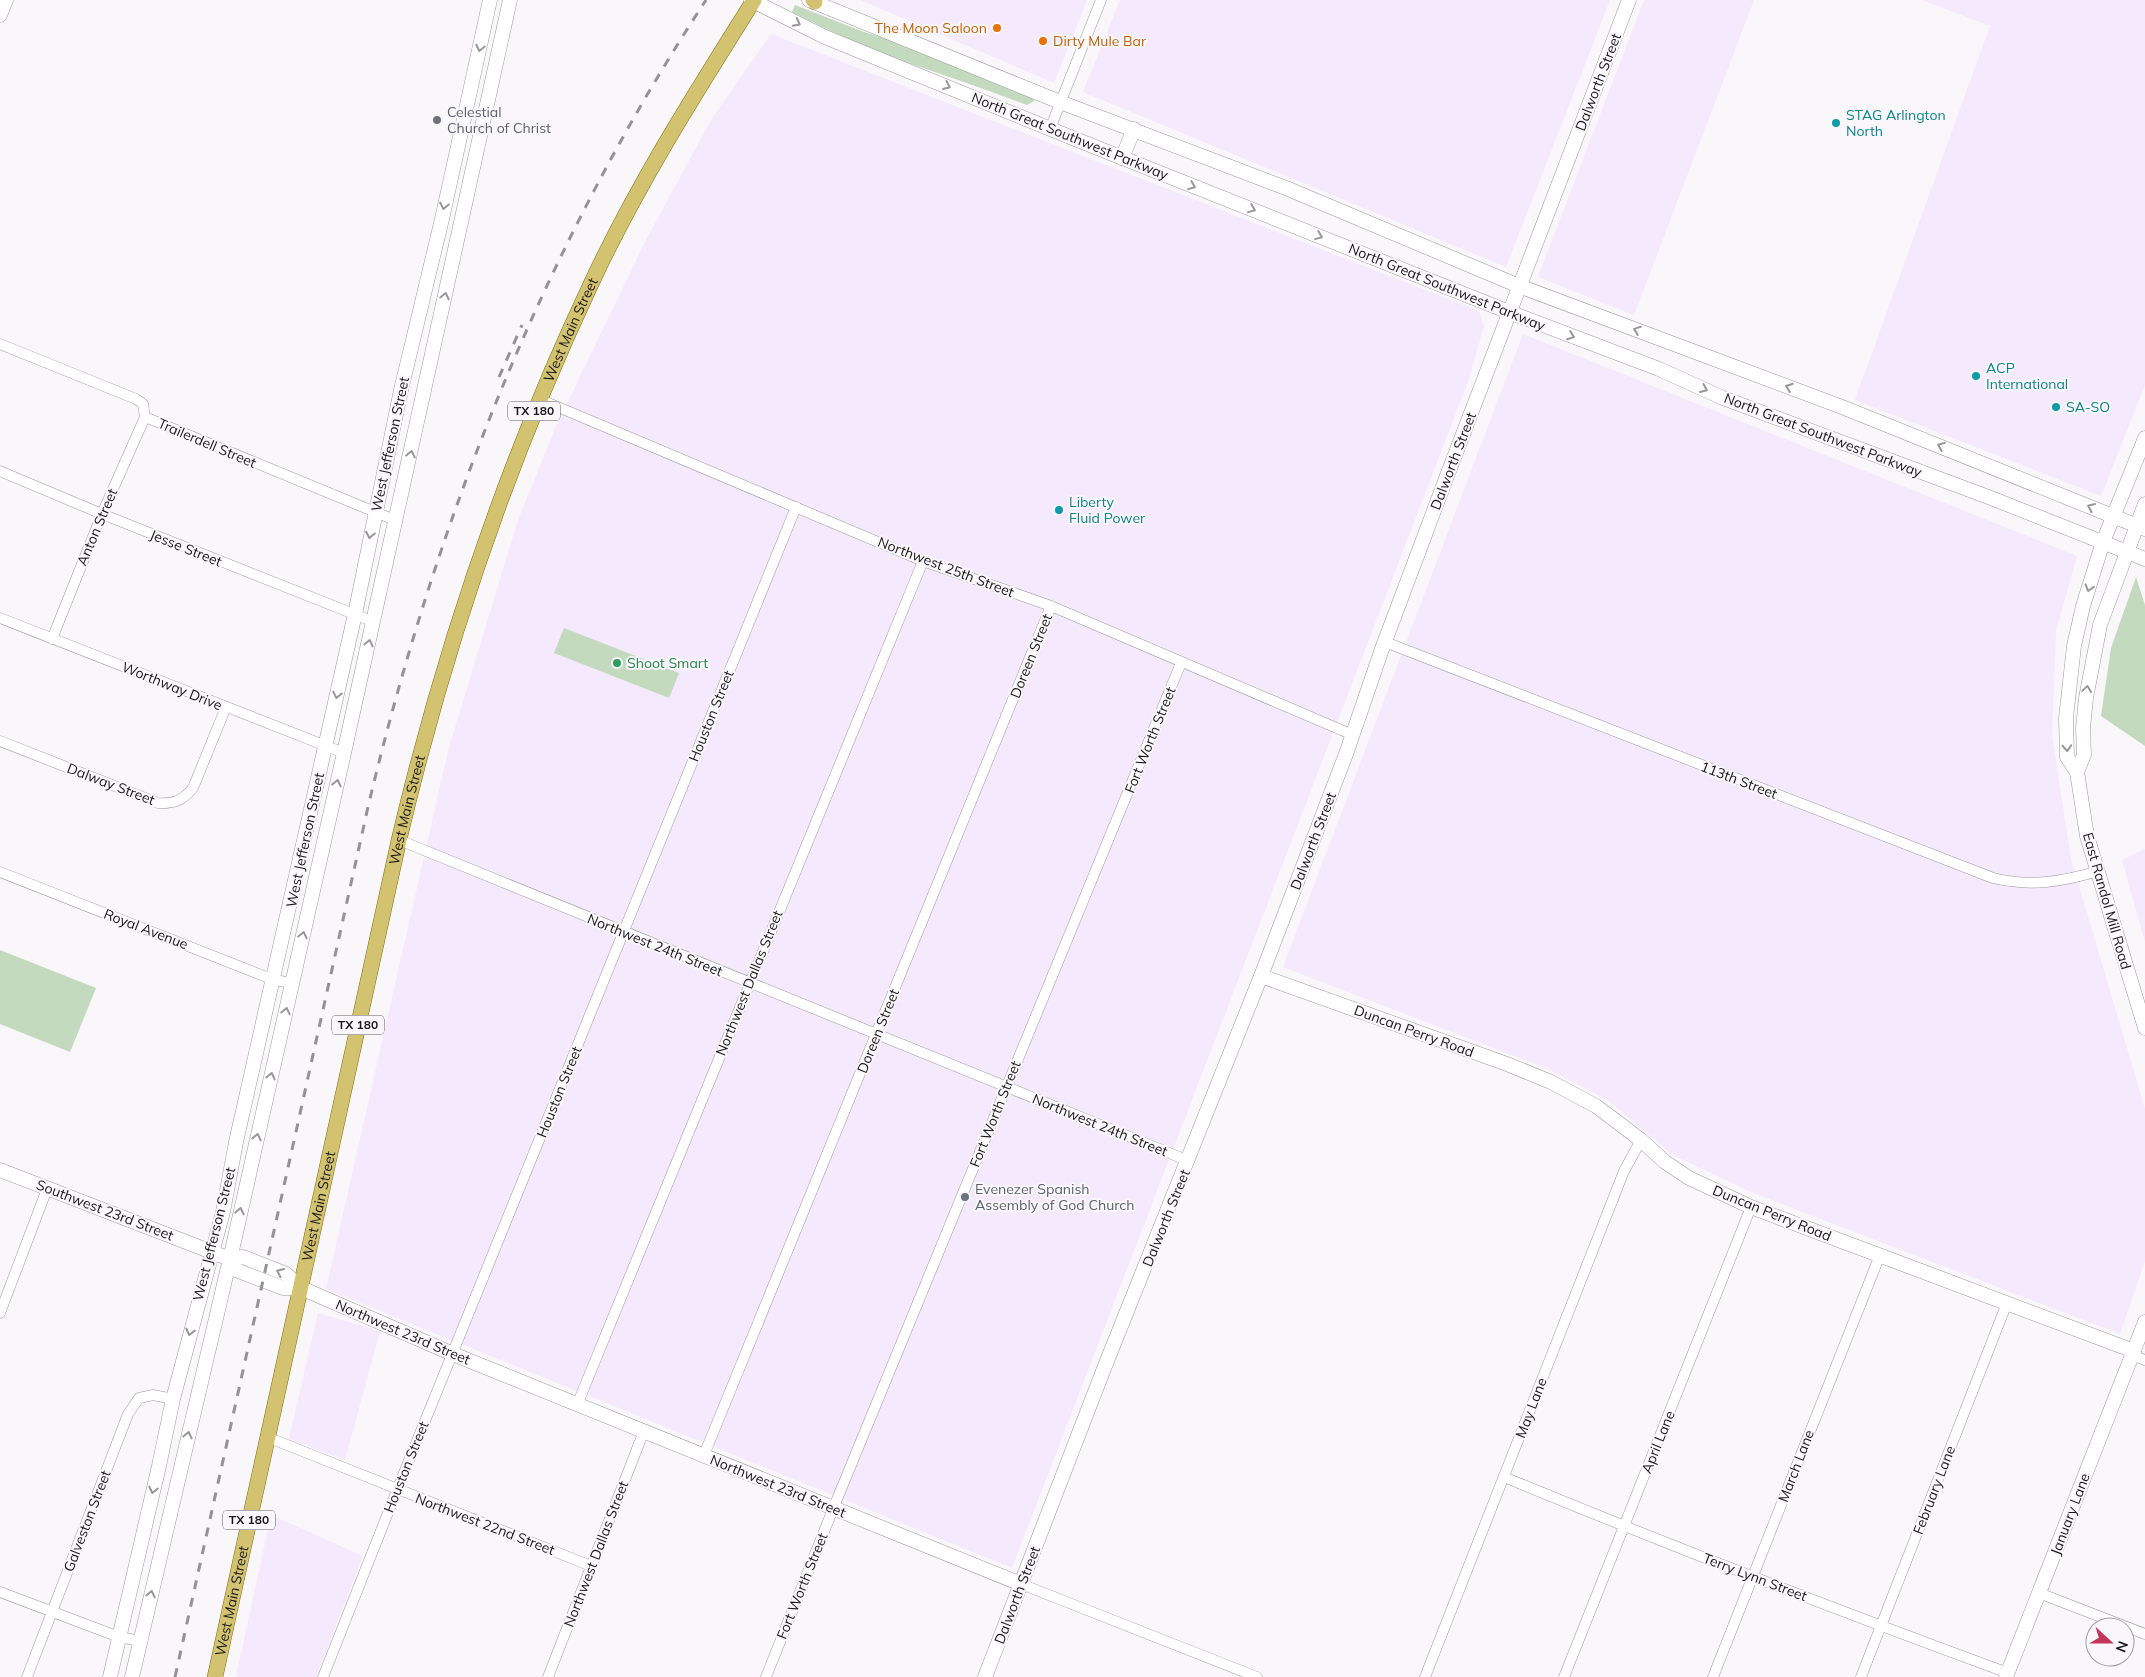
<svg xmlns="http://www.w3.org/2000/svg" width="2145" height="1677" font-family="Mulish,sans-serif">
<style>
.commercial{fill:#f5e9fd}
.green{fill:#c3dabe}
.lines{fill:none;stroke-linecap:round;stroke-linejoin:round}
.street-casing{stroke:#9b9a9c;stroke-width:11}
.secondary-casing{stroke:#9b9a9c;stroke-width:15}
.primary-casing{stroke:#7f6d13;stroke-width:16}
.street{stroke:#fff;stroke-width:10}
.secondary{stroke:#fff;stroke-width:14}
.primary{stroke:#d3c370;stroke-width:15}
.rail{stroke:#939294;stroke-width:3;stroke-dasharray:9 9;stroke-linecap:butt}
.oneway{stroke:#979797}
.food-dot{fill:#e8710a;stroke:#f9f7fa;stroke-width:2}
.worship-dot{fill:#6b7280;stroke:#f9f7fa;stroke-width:2}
.culture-dot{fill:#0f9aa8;stroke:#f9f7fa;stroke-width:2}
.leisure-dot{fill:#2e9e5b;stroke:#f9f7fa;stroke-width:2}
.labels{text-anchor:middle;stroke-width:4;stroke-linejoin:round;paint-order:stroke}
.shield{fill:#f9f7fa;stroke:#5c5a5c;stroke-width:1}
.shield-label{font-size:12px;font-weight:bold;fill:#181718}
.food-label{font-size:14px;fill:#c56008;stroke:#f9f7fa;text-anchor:end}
.street-label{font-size:14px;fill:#181718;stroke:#f9f7fa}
.worship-label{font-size:14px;fill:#5b616d;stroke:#f9f7fa;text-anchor:start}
.culture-label{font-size:14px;fill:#0d838f;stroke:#f9f7fa;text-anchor:start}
.leisure-label{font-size:14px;fill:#27864d;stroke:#f9f7fa;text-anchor:start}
</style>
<rect width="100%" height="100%" fill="#f9f7fa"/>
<!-- commercial -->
<g class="commercial">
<polygon points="860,0 1087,0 1054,83"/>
<polygon points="1120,0 1610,0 1506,267 1083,92"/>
<polygon points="1644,0 1754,0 1634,315 1538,277"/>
<polygon points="1922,0 2145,0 2145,385 2101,496 1855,400 1990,26"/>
<polygon points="771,34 1479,311 1484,326 1468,382 1012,1568 326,1289 448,751 518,520 557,424 647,238 711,120"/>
<polygon points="1523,334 2077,556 2056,631 2052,736 2071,859 2145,1109 2145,1261 2120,1334 1751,1192 1673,1155 1609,1101 1548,1069 1283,967"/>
<polygon points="2145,849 2145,942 2122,860"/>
<polygon points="318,1313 380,1331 345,1460 289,1439"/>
<polygon points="271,1515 363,1556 316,1677 236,1677"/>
</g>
<!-- green -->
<g class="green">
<path d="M 795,5 L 864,32 L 921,49 L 1034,99 L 1034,101 L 1027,105 C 987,90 948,76 908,63 C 868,49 830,31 792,12 Z"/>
<polygon points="2136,577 2145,605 2145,746 2101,716 2111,648"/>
<polygon points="564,628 679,673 669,698 554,653"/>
<polygon points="0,950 96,988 70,1052 0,1024"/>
</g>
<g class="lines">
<!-- street casing -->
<g class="street-casing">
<g id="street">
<polyline points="1050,129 1101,0"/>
<polyline points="0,344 136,399 143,404 145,417 397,521"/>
<polyline points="539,399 923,561 1051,606 1353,735"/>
<polyline points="0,471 102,514 374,622"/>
<polyline points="0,618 344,753"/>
<polyline points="52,639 102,514 145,417"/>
<path d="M 1385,642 L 1993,878 C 2030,887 2062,882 2098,871"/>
<path d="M 0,741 L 158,803 C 174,804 182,801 193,788 L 226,707"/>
<polyline points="399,840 1189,1161"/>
<polyline points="0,872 274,980 292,983"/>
<polyline points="0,1313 47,1189"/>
<polyline points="2132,1355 2145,1360"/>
<polyline points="577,1405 923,561"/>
<polyline points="267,1437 591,1566"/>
<polyline points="704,1455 1051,606"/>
<path d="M 1504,1477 C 1671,1546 1839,1611 2008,1673"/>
<polyline points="1021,1584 1257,1677"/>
<polyline points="0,1592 119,1637 140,1641"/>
<polyline points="2039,1593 2145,1634"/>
<polyline points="27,1677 128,1414 139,1398 153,1395 173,1399"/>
<polyline points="323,1677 397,1490 796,507"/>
<polyline points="548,1677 644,1431"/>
<polyline points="766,1677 833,1509 1181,663"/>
<polyline points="1425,1677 1624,1171 1641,1140"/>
<polyline points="1564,1677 1751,1207"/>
<polyline points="1713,1677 1880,1255"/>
<polyline points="1861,1677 2007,1303"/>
</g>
</g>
<!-- secondary casing -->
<g class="secondary-casing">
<g id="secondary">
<polyline points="751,0 825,37 1075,139 1509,312 1659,369 1723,398 1991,498 2145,559"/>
<polyline points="809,0 1060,102 1286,188 1519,286 1842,407 2145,529"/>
<polyline points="0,15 6,0"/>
<polyline points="1122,158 1134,129"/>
<polyline points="2145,438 2103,542 2083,606 2074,646 2066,718 2067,757 2077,772 2087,836 2145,1028"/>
<polyline points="2077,772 2084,755 2083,728 2086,698 2100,625 2145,504"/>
<polyline points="1261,976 1507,1064 1551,1082 1596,1106 1641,1140 1665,1162 1689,1178 1751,1207 2134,1351"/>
<polyline points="0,1170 230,1259 243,1257 286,1274 301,1288 453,1354 1021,1584"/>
<polyline points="230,1259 236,1270 283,1288 301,1288"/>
<polyline points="110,1677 159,1466 173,1399 223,1212 236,1142 355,614 401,390 442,219 490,0"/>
<polyline points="132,1677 233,1246 344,753 510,0"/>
<polyline points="985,1677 1103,1371 1261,976 1346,754 1382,649 1447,476 1629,0"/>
<polyline points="2006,1677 2145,1322"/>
</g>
</g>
<!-- primary casing -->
<g class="primary-casing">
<g id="primary">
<polyline points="813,0 815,2"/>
<path id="s1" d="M 215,1677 L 399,840 C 444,649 507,462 591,284 C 637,185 696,92 754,0"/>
</g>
</g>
<!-- street -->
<use href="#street" class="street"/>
<!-- secondary -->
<use href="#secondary" class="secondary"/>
<!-- primary -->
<use href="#primary" class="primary"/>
<!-- rail -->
<g class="rail">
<polyline points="499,377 522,325"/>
<path d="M 175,1677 L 368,807 C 436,520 544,247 706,0"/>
</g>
</g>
<!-- one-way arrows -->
<defs><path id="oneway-chevron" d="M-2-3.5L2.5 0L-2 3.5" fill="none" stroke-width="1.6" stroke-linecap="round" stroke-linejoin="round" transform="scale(1.25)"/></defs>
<g class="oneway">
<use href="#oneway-chevron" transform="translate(797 23) rotate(27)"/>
<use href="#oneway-chevron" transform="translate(480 48) rotate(103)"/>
<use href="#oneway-chevron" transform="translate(947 86) rotate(23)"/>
<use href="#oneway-chevron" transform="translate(1192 186) rotate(22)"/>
<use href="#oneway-chevron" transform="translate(444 206) rotate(102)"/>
<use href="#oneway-chevron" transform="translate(1252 209) rotate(22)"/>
<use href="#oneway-chevron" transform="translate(1319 236) rotate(22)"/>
<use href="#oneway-chevron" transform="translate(445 296) rotate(-77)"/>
<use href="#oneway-chevron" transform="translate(1637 330) rotate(-159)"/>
<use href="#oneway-chevron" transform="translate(1571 336) rotate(21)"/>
<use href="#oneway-chevron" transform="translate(1789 387) rotate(-160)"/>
<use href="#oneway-chevron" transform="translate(1704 389) rotate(24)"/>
<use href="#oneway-chevron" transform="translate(1941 446) rotate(-158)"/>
<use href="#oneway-chevron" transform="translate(411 454) rotate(-78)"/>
<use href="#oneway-chevron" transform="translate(2091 507) rotate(-157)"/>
<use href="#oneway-chevron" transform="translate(370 535) rotate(101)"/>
<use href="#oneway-chevron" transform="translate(2089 588) rotate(107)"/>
<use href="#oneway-chevron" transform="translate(369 643) rotate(-77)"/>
<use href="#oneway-chevron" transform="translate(2087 689) rotate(-82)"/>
<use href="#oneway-chevron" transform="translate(337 695) rotate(102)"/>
<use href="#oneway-chevron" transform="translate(2067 748) rotate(87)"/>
<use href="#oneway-chevron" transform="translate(337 783) rotate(-77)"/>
<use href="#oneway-chevron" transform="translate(303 935) rotate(-77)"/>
<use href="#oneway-chevron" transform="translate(286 1011) rotate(-77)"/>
<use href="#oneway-chevron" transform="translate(271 1076) rotate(-77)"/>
<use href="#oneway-chevron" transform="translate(257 1137) rotate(-77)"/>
<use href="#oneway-chevron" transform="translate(240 1211) rotate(-77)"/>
<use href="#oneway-chevron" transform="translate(280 1272) rotate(-155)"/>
<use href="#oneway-chevron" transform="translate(190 1332) rotate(104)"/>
<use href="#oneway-chevron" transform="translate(188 1435) rotate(-77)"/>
<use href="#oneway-chevron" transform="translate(153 1490) rotate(103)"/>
<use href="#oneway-chevron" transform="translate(151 1594) rotate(-77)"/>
</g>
<!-- markers -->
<g class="food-dot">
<circle cx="997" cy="28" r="5"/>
<circle cx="1043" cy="41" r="5"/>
</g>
<g class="worship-dot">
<circle cx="437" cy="120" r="5"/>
<circle cx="965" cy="1197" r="5"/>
</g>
<g class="culture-dot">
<circle cx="1836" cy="123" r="5"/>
<circle cx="1976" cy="376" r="5"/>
<circle cx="2056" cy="407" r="5"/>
<circle cx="1059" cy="510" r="5"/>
</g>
<circle class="leisure-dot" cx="617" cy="663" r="5"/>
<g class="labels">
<!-- shield labels -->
<g class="shield">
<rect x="508" y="401.5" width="52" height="19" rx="4"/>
<rect x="332" y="1015.5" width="52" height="19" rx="4"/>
<rect x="223" y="1510.5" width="52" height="19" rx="4"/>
</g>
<g class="shield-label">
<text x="534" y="415">TX 180</text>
<text x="358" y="1029">TX 180</text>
<text x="249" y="1524">TX 180</text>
</g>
<!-- food labels -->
<g class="food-label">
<text x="987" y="33">The Moon Saloon</text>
<text x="1053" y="46" text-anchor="start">Dirty Mule Bar</text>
</g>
<!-- street labels -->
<g class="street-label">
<text transform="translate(1598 82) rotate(-69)" y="5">Dalworth Street</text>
<text transform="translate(1070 136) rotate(22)" y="5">North Great Southwest Parkway</text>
<text transform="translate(1447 287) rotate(22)" y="5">North Great Southwest Parkway</text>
<text dy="5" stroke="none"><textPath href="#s1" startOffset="1396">West Main Street</textPath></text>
<text transform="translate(1823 435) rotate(21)" y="5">North Great Southwest Parkway</text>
<text transform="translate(207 443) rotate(23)" y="5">Trailerdell Street</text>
<text transform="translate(390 444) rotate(-78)" y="5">West Jefferson Street</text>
<text transform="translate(1453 461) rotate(-69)" y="5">Dalworth Street</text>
<text transform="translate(97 527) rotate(-67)" y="5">Anton Street</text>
<text transform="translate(186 548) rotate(22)" y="5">Jesse Street</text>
<text transform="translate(946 567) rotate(21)" y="5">Northwest 25th Street</text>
<text transform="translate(1031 656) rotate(-68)" y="5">Doreen Street</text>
<text transform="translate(172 686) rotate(22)" y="5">Worthway Drive</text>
<text transform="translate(711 716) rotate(-68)" y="5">Houston Street</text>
<text transform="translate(1150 740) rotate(-68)" y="5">Fort Worth Street</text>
<text transform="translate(1739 780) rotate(21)" y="5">113th Street</text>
<text transform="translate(111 784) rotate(21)" y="5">Dalway Street</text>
<text dy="5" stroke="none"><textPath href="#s1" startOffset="888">West Main Street</textPath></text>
<text transform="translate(305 840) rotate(-78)" y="5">West Jefferson Street</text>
<text transform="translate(1313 841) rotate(-69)" y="5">Dalworth Street</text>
<text transform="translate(2107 901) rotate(74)" y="5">East Randol Mill Road</text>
<text transform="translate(146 929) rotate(21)" y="5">Royal Avenue</text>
<text transform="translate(655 945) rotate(22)" y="5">Northwest 24th Street</text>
<text transform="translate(749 983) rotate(-68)" y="5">Northwest Dallas Street</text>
<text transform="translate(878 1031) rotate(-68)" y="5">Doreen Street</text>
<text transform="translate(1414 1031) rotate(20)" y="5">Duncan Perry Road</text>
<text transform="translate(559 1092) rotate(-68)" y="5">Houston Street</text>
<text transform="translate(995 1114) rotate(-68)" y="5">Fort Worth Street</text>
<text transform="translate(1100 1125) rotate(22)" y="5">Northwest 24th Street</text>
<text dy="5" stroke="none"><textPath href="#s1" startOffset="482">West Main Street</textPath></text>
<text transform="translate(105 1210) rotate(21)" y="5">Southwest 23rd Street</text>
<text transform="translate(1772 1213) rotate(22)" y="5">Duncan Perry Road</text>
<text transform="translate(1166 1218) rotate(-68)" y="5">Dalworth Street</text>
<text transform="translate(214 1234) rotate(-76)" y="5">West Jefferson Street</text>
<text transform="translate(403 1332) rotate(23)" y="5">Northwest 23rd Street</text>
<text transform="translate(1531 1408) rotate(-69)" y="5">May Lane</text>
<text transform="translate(1658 1442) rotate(-68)" y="5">April Lane</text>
<text transform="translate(1796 1466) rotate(-69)" y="5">March Lane</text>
<text transform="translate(406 1467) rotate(-68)" y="5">Houston Street</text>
<text transform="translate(778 1486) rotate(22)" y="5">Northwest 23rd Street</text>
<text transform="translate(1934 1490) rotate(-69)" y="5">February Lane</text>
<text transform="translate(2070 1514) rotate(-69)" y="5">January Lane</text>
<text transform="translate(87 1521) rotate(-69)" y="5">Galveston Street</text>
<text transform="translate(485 1524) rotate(21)" y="5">Northwest 22nd Street</text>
<text transform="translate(596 1554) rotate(-69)" y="5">Northwest Dallas Street</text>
<text transform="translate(1755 1577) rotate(21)" y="5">Terry Lynn Street</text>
<text transform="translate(802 1586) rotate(-68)" y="5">Fort Worth Street</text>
<text transform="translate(1017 1595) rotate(-69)" y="5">Dalworth Street</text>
<text dy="5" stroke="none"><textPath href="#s1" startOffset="78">West Main Street</textPath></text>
</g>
<!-- worship labels -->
<g class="worship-label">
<text x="447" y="117">Celestial<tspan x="447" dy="16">Church of Christ</tspan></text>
<text x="975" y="1194">Evenezer Spanish<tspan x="975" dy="16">Assembly of God Church</tspan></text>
</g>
<!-- culture labels -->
<g class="culture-label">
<text x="1846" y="120">STAG Arlington<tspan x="1846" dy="16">North</tspan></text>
<text x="1986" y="373">ACP<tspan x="1986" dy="16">International</tspan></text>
<text x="2066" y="412">SA-SO</text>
<text x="1069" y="507">Liberty<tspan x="1069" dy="16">Fluid Power</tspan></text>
</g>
<!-- leisure labels -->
<g class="leisure-label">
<text x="627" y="668">Shoot Smart</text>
</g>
</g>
<!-- north arrow -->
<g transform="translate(2110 1642) rotate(111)"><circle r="24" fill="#f9f7fa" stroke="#9f9da0"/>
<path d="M0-4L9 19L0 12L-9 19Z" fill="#c4345b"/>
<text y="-8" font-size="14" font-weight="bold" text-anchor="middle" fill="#181718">N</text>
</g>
</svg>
